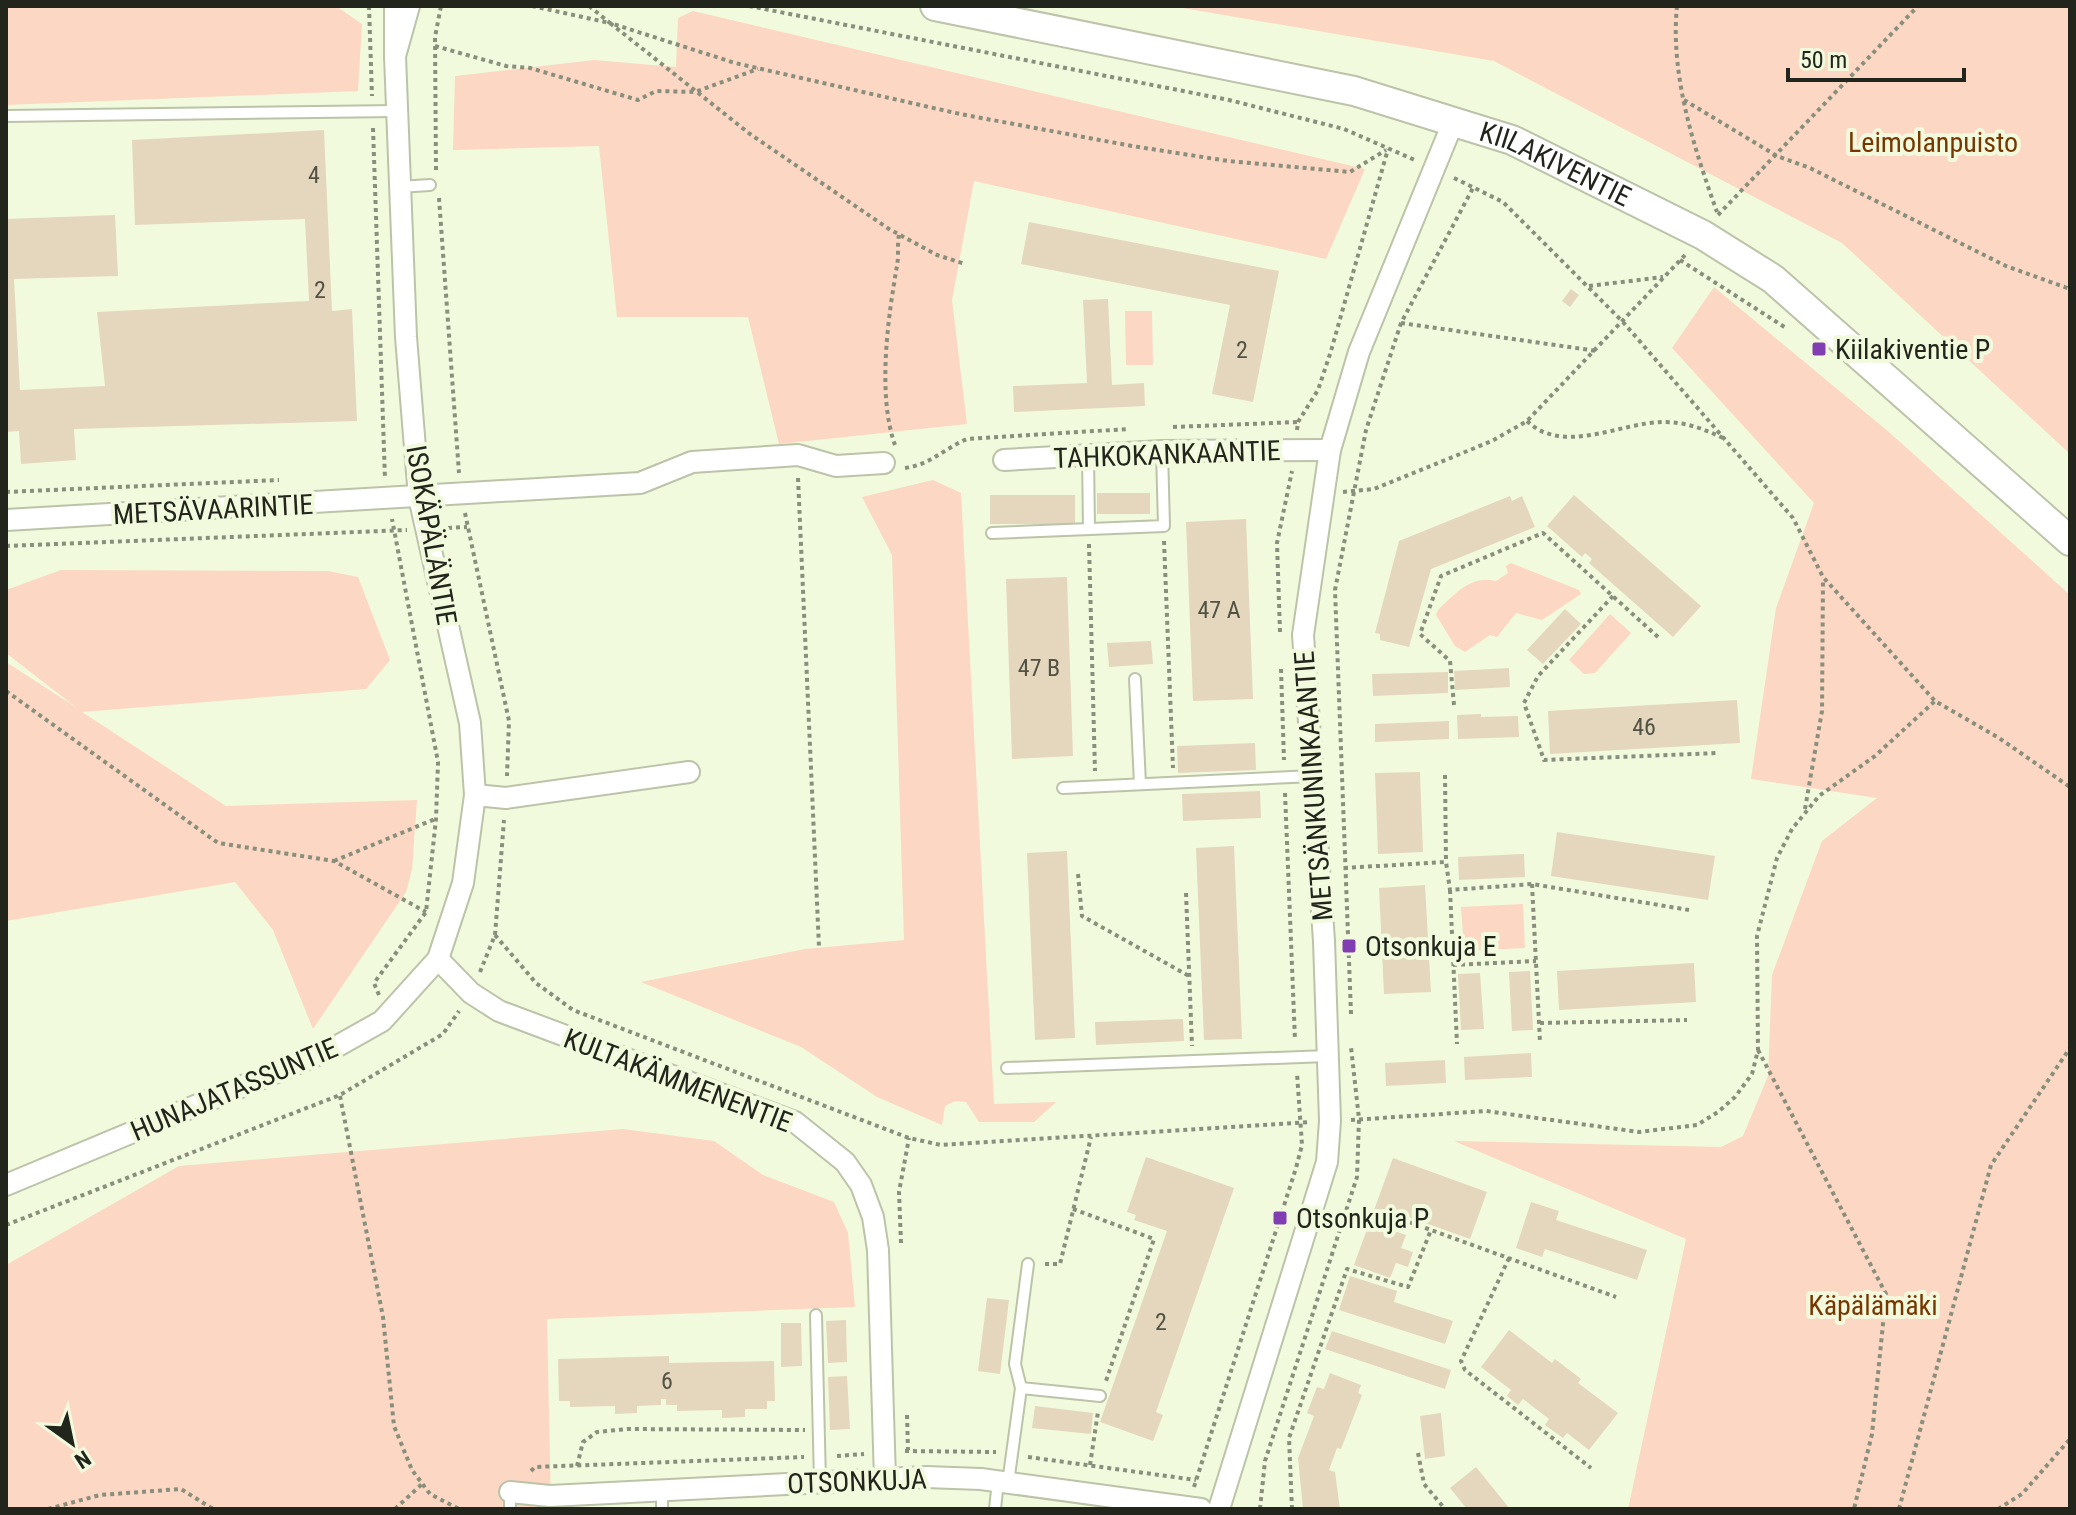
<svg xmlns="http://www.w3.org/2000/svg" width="2076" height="1515" font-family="'Roboto Condensed',sans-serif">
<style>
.green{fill:#fcd7c3}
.building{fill:#e4d7bd}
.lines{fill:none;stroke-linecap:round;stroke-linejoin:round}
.lane-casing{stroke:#bbc3a8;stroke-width:14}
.street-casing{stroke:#bbc3a8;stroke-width:24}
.secondary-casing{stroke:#bbc3a8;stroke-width:32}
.path{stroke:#898f7c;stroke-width:4;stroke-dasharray:4 4;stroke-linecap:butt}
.lane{stroke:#fff;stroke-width:10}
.street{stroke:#fff;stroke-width:20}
.secondary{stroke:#fff;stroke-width:28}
.poi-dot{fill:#813eb2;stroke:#f2fade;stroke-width:3}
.labels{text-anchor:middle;stroke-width:8;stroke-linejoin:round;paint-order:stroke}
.number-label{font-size:24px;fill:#525244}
.park-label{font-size:28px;fill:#783600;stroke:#f2fade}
.street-label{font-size:28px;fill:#22251b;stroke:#f2fade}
.poi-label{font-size:28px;fill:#22251b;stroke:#f2fade;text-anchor:start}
</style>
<rect width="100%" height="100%" fill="#f2fade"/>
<!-- green -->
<g class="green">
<polygon points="6,6 336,6 362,24 358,91 6,105"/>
<polygon points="1171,6 2070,6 2070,454 1842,243 1494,61"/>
<polygon points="693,11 1365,169 1326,259 974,181 952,300 967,424 779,444 748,317 617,317 599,146 453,150 455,76 594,60 676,67 678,18"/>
<polygon points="1714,287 1890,433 2070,595 2070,1509 1628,1509 1686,1239 1454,1141 1721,1147 1743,1136 1768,1076 1772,975 1822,841 1877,798 1751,779 1776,608 1814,503 1672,348"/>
<polygon points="1125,311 1152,311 1153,365 1126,365"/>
<polygon points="933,480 961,493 994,1104 1056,1102 1034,1122 979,1122 966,1102 955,1101 945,1106 942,1125 877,1097 801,1047 641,982 805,949 904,940 892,555 862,497"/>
<path d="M 1511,563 L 1579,590 L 1581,594 L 1542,620 L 1516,613 L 1497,637 L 1490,635 L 1465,652 L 1455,646 L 1436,615 L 1438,610 C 1455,594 1471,575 1496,581 L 1508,573 L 1506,566 Z"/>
<polygon points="61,570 328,571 358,577 390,660 366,689 82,712 226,806 417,800 412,869 406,892 313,1029 273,930 235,882 6,921 6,662 77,708 6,653 6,590"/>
<polygon points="1610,614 1631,633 1595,673 1584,674 1569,660"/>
<polygon points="1523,904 1525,948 1464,951 1461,907"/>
<polygon points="623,1129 714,1141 763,1175 834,1202 848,1233 855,1307 547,1319 551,1509 6,1509 6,1265 179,1166"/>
</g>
<!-- building -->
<g class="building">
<polygon points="324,130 332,311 352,309 357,421 74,429 76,460 21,464 19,431 6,432 6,219 115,215 118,276 14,279 20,390 105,386 97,312 309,301 305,219 135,225 132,140"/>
<polygon points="1029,222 1279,271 1253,402 1212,394 1230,305 1021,264"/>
<polygon points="1571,289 1579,295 1570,307 1562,301"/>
<polygon points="1108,299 1112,385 1144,383 1145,406 1014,412 1013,386 1087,383 1083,300"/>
<rect x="1097" y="493" width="53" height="21"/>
<rect x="990" y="495" width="85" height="29"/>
<polygon points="1574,495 1701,606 1673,637 1589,563 1592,559 1585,553 1582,557 1547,526"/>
<polygon points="1510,496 1512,501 1522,496 1535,527 1431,569 1409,647 1380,640 1380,634 1375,633 1399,541"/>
<polygon points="1246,519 1253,699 1193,701 1186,522"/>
<polygon points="1067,577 1073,756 1012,759 1006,579"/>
<polygon points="1565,609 1581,624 1543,664 1527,650"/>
<polygon points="1151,641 1153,664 1109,667 1107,643"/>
<polygon points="1509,668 1510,687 1455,690 1454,671"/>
<polygon points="1448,672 1448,693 1373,696 1372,674"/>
<polygon points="1737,700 1740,743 1550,754 1548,711"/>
<polygon points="1481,714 1481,717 1518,716 1519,737 1458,739 1457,715"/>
<polygon points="1449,721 1449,739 1375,742 1375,724"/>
<polygon points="1255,743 1256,770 1178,773 1177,746"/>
<polygon points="1420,772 1423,852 1378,854 1375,773"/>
<polygon points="1260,791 1261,818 1183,821 1182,794"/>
<polygon points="1557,832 1715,856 1708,900 1551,876"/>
<polygon points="1234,846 1242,1039 1204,1040 1196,848"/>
<polygon points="1067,851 1075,1038 1035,1040 1027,853"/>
<polygon points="1524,854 1525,877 1459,880 1458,857"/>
<polygon points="1425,885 1431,992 1384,994 1379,888"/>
<polygon points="1694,963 1696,1002 1559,1010 1557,971"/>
<polygon points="1530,971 1533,1030 1512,1031 1509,972"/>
<polygon points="1480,973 1484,1029 1461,1030 1458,974"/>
<polygon points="1183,1019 1184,1041 1096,1045 1095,1022"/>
<polygon points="1531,1053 1532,1077 1465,1080 1464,1057"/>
<polygon points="1445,1060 1446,1083 1386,1086 1385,1063"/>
<polygon points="1146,1157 1234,1188 1156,1412 1163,1415 1153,1441 1100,1422 1167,1231 1134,1220 1136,1215 1127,1212"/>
<polygon points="1393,1158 1487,1192 1470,1239 1389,1210 1383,1227 1406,1235 1401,1248 1413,1252 1408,1267 1396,1263 1390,1278 1354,1265"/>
<polygon points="1531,1202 1559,1211 1556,1220 1647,1250 1637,1280 1545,1249 1542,1257 1516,1248"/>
<polygon points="1350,1276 1397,1291 1394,1302 1453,1321 1445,1344 1339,1310"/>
<polygon points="987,1298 1009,1300 1000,1374 978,1371"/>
<polygon points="846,1320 847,1362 828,1363 826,1321"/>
<polygon points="781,1323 801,1323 802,1366 781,1367"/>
<polygon points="1509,1330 1552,1363 1555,1359 1581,1379 1578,1383 1618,1413 1589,1450 1567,1433 1563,1438 1545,1425 1549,1419 1523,1399 1518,1405 1507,1396 1511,1390 1481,1367"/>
<polygon points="1332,1331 1451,1370 1445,1389 1325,1349"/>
<polygon points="669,1356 669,1363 774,1361 775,1401 767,1401 767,1409 745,1409 745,1417 722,1418 722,1410 677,1411 677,1405 666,1405 666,1399 661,1399 661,1405 637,1406 637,1413 615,1414 615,1406 570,1407 570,1401 559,1401 558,1359"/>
<polygon points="1330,1373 1361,1385 1358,1393 1362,1395 1341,1449 1337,1448 1329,1470 1335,1472 1340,1509 1303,1509 1298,1458 1314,1416 1307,1413 1317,1387 1324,1389"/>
<polygon points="847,1376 850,1429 830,1430 828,1377"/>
<polygon points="1035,1406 1093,1413 1091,1434 1032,1428"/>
<polygon points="1441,1413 1445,1456 1425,1459 1420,1416"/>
<polygon points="1476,1467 1510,1509 1467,1509 1450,1488"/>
</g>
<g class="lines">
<!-- lane casing -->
<g class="lane-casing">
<g id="lane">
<polyline points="6,116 397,111"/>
<polyline points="399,187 430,185"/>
<polyline points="1088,455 1089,529"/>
<polyline points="992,533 1164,526 1162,451"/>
<polyline points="1135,679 1140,784"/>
<polyline points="1063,788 1313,776"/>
<polyline points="1007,1068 1327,1056"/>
<polyline points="816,1315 820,1482"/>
<polyline points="1021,1388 1100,1396"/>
<polyline points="1008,1483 1021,1388 1015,1364 1028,1264"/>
<polyline points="662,1490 662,1509"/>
<polyline points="510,1509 510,1492"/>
<polyline points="995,1509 998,1481"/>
</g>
</g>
<!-- street casing -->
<g class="street-casing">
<g id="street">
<polyline points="395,6 395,56 409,6"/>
<polyline points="1004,460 1162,451 1330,450"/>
<polyline points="6,520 640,483 692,462 798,455 836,466 884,463"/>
<polyline points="475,795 506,798 689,772"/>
<polyline points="438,959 471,993 499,1011 795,1122 845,1162 861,1185 873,1217 878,1250 885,1479"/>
<polyline points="6,1185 334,1048 382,1021 438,959 463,883 475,795 470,723 419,497 406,337 395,56"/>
<polyline points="510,1492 550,1496 926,1477 981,1479 1201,1509"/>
<polyline points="1219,1509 1327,1162 1330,1121 1324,941 1303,635 1330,450 1359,352 1454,120"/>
</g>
</g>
<!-- secondary casing -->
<g class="secondary-casing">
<g id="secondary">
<path id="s1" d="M 935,6 L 1354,91 L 1512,140 L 1703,235 L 1773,279 L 2070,541"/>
</g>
</g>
<!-- path -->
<g class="path">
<polyline points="369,6 372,96"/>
<polyline points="532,6 610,23 750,134 889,229 937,255 965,264"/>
<polyline points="589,6 610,23 735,63 960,114 1132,146 1228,161 1350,172 1386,150"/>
<polyline points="749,6 1229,100 1344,129 1417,161"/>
<path d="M 1677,6 C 1670,75 1694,148 1717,212"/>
<polyline points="435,46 506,66 530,68 638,100 656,91 695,92 758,69"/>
<polyline points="1684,100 1777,156 1810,168 2006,266 2070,289"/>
<polyline points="373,128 385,479"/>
<polyline points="436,170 435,37 441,6"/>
<polyline points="1454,178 1503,202 1623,322 1793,518 1823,577 1935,701 1999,738 2070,787"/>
<polyline points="439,198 459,473"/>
<polyline points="1718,215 1918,6"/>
<polyline points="1680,260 1786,328"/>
<polyline points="1589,286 1663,277"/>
<polyline points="1401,323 1597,351"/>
<path d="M 1527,421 C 1563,456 1621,422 1664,422 C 1686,422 1704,429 1723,438"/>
<polyline points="1173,427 1298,422"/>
<polyline points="1297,430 1298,422 1318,390 1331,351 1388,149"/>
<path d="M 895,445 C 877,395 888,317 897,266 C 899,256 897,245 899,235"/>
<path d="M 905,468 C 930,465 945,448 967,439 L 1128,429"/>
<polyline points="798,478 819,947"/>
<polyline points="6,492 279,480"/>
<polyline points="1343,492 1374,489 1492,441 1527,421 1687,253"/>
<polyline points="465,513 509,721 507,776"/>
<polyline points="448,528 467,527"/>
<polyline points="1164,541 1173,768"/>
<polyline points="1089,544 1095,771"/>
<polyline points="6,546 407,530"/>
<polyline points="1613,596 1538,676 1524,703 1544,760 1718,753"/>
<polyline points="1280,632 1277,543 1292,471"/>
<polyline points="1281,669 1284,760"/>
<polyline points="6,691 218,843 334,861 426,912"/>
<polyline points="1454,705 1450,661 1420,634 1441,576 1543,533 1658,637"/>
<polyline points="1445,775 1446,862"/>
<polyline points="1285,793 1295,1040"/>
<polyline points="1805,809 1822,711 1823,580"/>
<polyline points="334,861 435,819"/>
<polyline points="1344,868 1446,862 1450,890 1532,884 1689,910"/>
<polyline points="1078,874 1082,916 1189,976"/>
<polyline points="1532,884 1540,1042"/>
<polyline points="1450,890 1457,1044"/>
<polyline points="1186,893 1192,1046"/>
<polyline points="495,935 536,983 573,1010 909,1138 941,1145 1310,1122"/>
<polyline points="1453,965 1536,961"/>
<polyline points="480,972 495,935 504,820"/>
<polyline points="379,995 374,983 426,912 436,819 438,762 392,519"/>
<polyline points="1351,1014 1335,590 1366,430 1401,323 1473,188"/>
<polyline points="1540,1023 1687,1020"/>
<polyline points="1758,1050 1886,1294 1872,1434 1854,1509"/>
<polyline points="340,1096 383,1317 394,1426 412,1470 430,1494 459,1509"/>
<polyline points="1351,1120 1486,1111 1639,1132 1697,1125 1718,1112 1735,1097 1752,1074 1758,1050 1757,936 1777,858 1792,829 1819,796 1875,756 1935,701"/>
<polyline points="1073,1209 1154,1239 1106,1381"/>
<polyline points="1395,1217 1616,1297"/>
<polyline points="6,1225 340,1095 443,1034 459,1011"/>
<polyline points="901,1243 899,1192 909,1138"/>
<polyline points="1509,1258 1461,1361 1465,1370 1591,1468"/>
<polyline points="1045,1264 1060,1264 1091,1137"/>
<polyline points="907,1415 908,1450"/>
<polyline points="905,1451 996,1452"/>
<polyline points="1418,1453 1424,1484 1445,1509"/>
<polyline points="837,1456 864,1454"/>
<polyline points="1028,1457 1196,1480"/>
<polyline points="1090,1465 1098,1412"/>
<polyline points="577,1466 583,1442 597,1432 627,1429 805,1430"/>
<polyline points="531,1471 535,1467 804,1457"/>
<polyline points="1194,1487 1296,1168 1302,1145 1297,1073"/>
<polyline points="48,1509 100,1495 181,1489 213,1509"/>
<polyline points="395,1509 422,1484"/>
<polyline points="864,1509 973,1509"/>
<polyline points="1260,1509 1265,1461 1357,1177 1359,1119 1351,1047"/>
<polyline points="1292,1509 1289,1438 1347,1269 1408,1287 1431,1230"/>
<polyline points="1899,1509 1991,1165 2070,1048"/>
<polyline points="1998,1509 2022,1494 2070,1439"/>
</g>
<!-- lane -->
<use href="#lane" class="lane"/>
<!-- street -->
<use href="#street" class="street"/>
<!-- secondary -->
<use href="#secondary" class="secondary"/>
</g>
<!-- markers -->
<g class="poi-dot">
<rect x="1811" y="341" width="16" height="16" rx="4"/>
<rect x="1341" y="938" width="16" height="16" rx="4"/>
<rect x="1272" y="1210" width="16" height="16" rx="4"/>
</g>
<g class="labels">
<!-- number labels -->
<g class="number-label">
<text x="314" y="183">4</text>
<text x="320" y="298">2</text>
<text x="1242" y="358">2</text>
<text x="1219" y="618">47 A</text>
<text x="1039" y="676">47 B</text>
<text x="1644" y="735">46</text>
<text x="1161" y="1330">2</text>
<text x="667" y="1389">6</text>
</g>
<!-- park labels -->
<g class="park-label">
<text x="1933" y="152">Leimolanpuisto</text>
<text x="1873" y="1315">Käpälämäki</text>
</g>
<!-- street labels -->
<g class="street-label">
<text dy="10" stroke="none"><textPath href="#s1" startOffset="642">KIILAKIVENTIE</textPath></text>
<text transform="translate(1167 454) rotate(-2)" y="10">TAHKOKANKAANTIE</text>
<text transform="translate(213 509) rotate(-3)" y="10">METSÄVAARINTIE</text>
<text transform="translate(432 535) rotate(80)" y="10">ISOKÄPÄLÄNTIE</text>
<text transform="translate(1313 786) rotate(-94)" y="10">METSÄNKUNINKAANTIE</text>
<text transform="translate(678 1080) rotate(21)" y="10">KULTAKÄMMENENTIE</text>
<text transform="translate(234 1089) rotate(-23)" y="10">HUNAJATASSUNTIE</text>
<text transform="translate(857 1481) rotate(-2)" y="10">OTSONKUJA</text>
</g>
<!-- poi labels -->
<g class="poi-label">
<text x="1835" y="359">Kiilakiventie P</text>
<text x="1365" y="956">Otsonkuja E</text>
<text x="1296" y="1228">Otsonkuja P</text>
</g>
</g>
<!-- border -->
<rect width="2076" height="1515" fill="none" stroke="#22251b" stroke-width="16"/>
<!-- north arrow -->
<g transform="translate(72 1443) rotate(147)" stroke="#f2fade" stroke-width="6" paint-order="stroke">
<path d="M0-6L14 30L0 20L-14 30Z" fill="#22251b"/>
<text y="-12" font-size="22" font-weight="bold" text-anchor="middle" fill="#22251b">N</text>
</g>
<!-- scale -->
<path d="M1788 68v12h176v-12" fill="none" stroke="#22251b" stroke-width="4"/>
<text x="1800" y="68" font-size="24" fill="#22251b" stroke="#f2fade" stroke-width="6" paint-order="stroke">50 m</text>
</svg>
